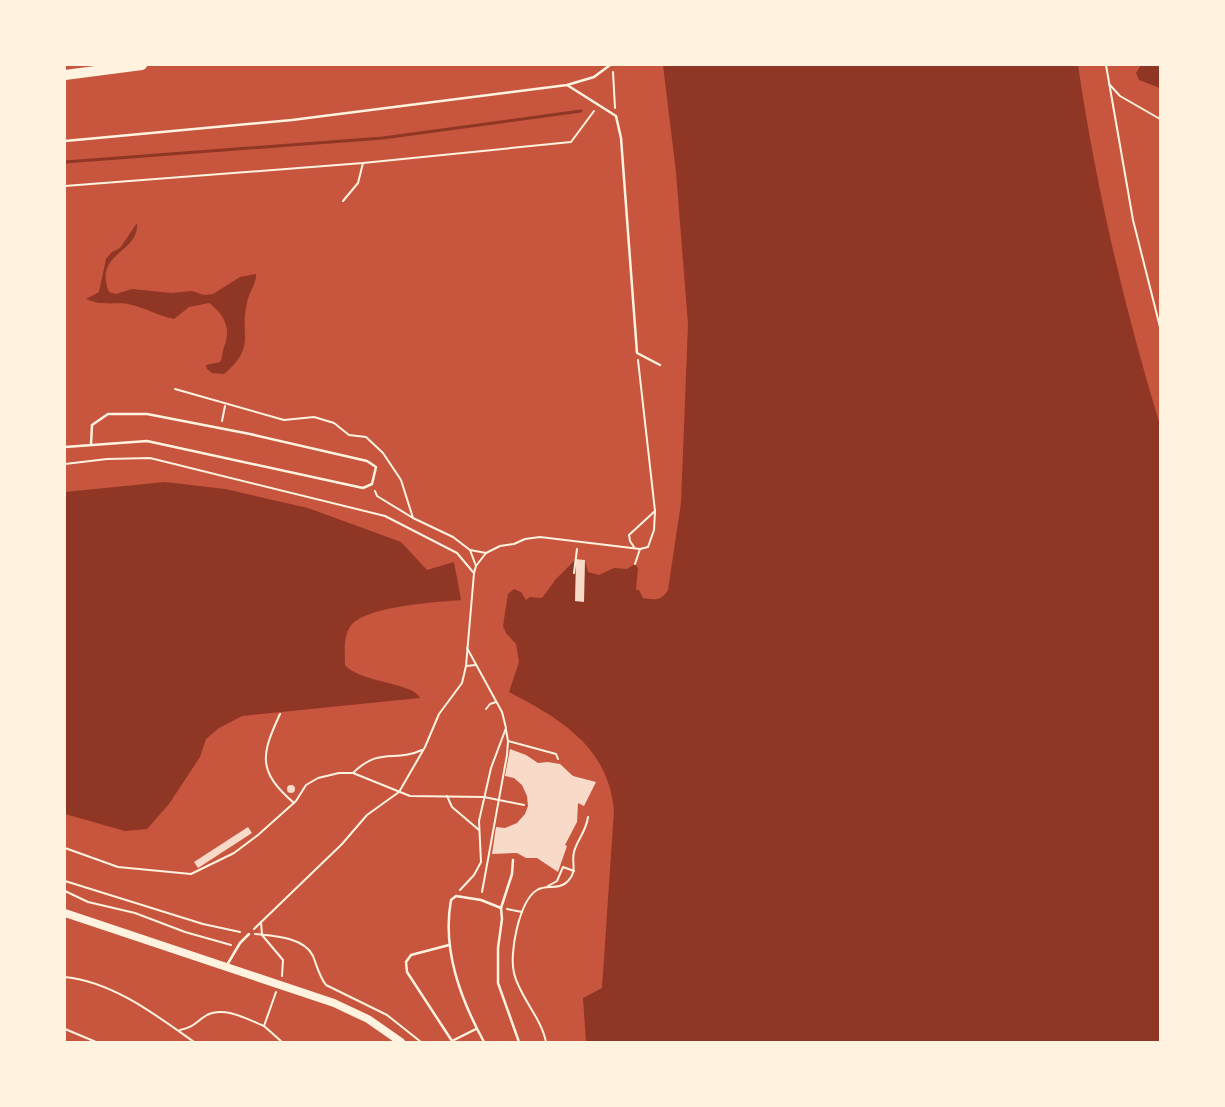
<svg xmlns="http://www.w3.org/2000/svg" width="1225" height="1107" font-family="Commissioner,sans-serif">
<style>
.water{fill:#8f3625}
.lines{fill:none;stroke-linecap:round;stroke-linejoin:round}
.stream{stroke:#8f3625;stroke-width:3}
.building{fill:#f7dbc8}
.path{stroke:#fff3e0;stroke-width:2}
.service{stroke:#fff3e0;stroke-width:2.5}
.secondary{stroke:#fff3e0;stroke-width:8}
.motorway{stroke:#fff3e0;stroke-width:10}
</style>
<rect width="100%" height="100%" fill="#c8553d"/>
<!-- water -->
<g class="water">
<path d="M 663,65 L 1078,65 C 1096,187 1124,307 1160,425 L 1160,1042 L 586,1042 L 583,998 L 602,988 L 614,810 C 608,747 561,719 509,692 L 519,662 L 516,644 L 506,633 L 503,626 L 508,594 L 514,589 L 521,592 L 526,600 L 530,597 L 542,598 L 556,579 L 576,559 L 585,560 L 588,572 L 599,575 L 614,568 L 627,569 L 635,564 L 638,568 L 636,590 L 639,590 L 643,598 C 656,600 661,601 668,590 L 681,503 L 688,324 L 676,172 Z"/>
<polygon points="1141,65 1160,65 1160,88 1139,80 1136,73"/>
<path d="M 137,223 C 139,254 93,252 109,292 L 116,294 L 132,289 L 171,293 L 192,291 L 204,295 L 213,294 L 240,277 L 256,274 C 256,286 249,291 247,303 C 239,335 257,346 224,374 L 212,373 L 207,369 L 206,365 L 220,362 C 223,357 222,353 224,347 C 232,329 224,314 209,303 L 189,307 L 174,319 C 158,316 144,307 128,304 C 112,302 101,306 86,299 L 99,292 L 106,259 L 112,252 L 120,248 Z"/>
<path d="M 165,482 L 225,489 L 308,508 L 401,542 L 427,570 L 454,562 L 461,600 C 437,602 363,606 350,627 C 343,637 345,653 345,665 C 360,683 413,682 420,698 L 242,716 L 219,728 L 206,739 L 200,757 L 169,804 L 147,829 L 125,831 L 65,814 L 65,492 Z"/>
</g>
<g class="lines">
<!-- stream -->
<polyline class="stream" points="65,162 383,138 581,111"/>
</g>
<!-- building -->
<g class="building">
<polygon points="576,559 585,560 584,602 575,601"/>
<polygon points="510,749 526,755 538,763 548,762 560,764 573,776 596,782 584,806 578,803 577,822 565,845 567,846 558,872 537,858 526,858 517,853 492,854 496,827 505,828 517,823 525,814 528,806 527,796 522,785 514,778 505,776"/>
<circle cx="291" cy="789" r="4"/>
<polygon points="248,827 252,833 198,868 194,862"/>
</g>
<g class="lines">
<!-- path -->
<g class="path">
<polyline points="1106,65 1133,220 1160,327"/>
<polyline points="613,72 615,108"/>
<polyline points="1109,84 1120,96 1160,119"/>
<polyline points="65,186 363,163 571,142 594,111"/>
<polyline points="343,201 358,183 363,163"/>
<polyline points="175,389 284,420 314,417 334,423 349,435 366,437 383,453 401,480 413,518"/>
<polyline points="222,421 225,406"/>
<polyline points="65,464 107,459 150,458 385,516 457,553 473,572"/>
<polyline points="375,491 377,496 413,518 453,537 470,550 476,566"/>
<polyline points="634,547 630,541 629,535 655,511"/>
<polyline points="470,550 486,553"/>
<polyline points="635,564 640,549"/>
<polyline points="574,573 577,549"/>
<polyline points="466,666 476,665"/>
<polyline points="486,709 490,704 496,702"/>
<path d="M 280,714 C 261,755 257,771 294,803"/>
<polyline points="508,741 556,754 558,759"/>
<path d="M 353,773 C 380,746 394,763 422,750"/>
<polyline points="447,796 452,807 479,830"/>
<polyline points="65,848 118,867 191,874 234,853 258,835 296,801 306,785 318,778 339,773 353,773 410,796 484,797 524,805"/>
<polyline points="65,881 203,924 240,932"/>
<polyline points="548,886 557,881 563,867 574,871"/>
<polyline points="460,890 474,875 481,862 479,821 491,768 506,728 502,712 467,648"/>
<polyline points="65,891 88,902 135,913 185,932 231,945"/>
<polyline points="482,892 507,755 508,741 506,730"/>
<polyline points="507,909 522,912"/>
<polyline points="261,922 262,935 283,960 282,976"/>
<polyline points="254,929 342,844 367,815 399,792 425,747 439,714 462,683 466,666 474,573 476,566 486,553 500,546 514,544 525,539 540,537 640,549 648,547 654,530 655,511 638,360"/>
<path d="M 255,934 C 273,936 304,937 313,956 C 317,966 319,976 326,985 L 387,1015 L 421,1042"/>
<path d="M 65,977 C 113,982 156,1015 194,1042"/>
<polyline points="276,992 264,1026 282,1042"/>
<polyline points="65,1029 96,1042"/>
<path d="M 180,1030 C 195,1027 195,1022 207,1015 C 224,1006 247,1019 264,1026"/>
<path d="M 546,1042 C 541,1017 519,996 514,973 C 509,954 519,901 537,890 C 547,884 559,891 568,881 C 578,871 571,863 574,852 C 577,840 586,832 588,817"/>
</g>
<!-- service -->
<g class="service">
<polyline points="567,85 616,116 621,138 637,353 660,365"/>
<polyline points="65,141 292,120 567,85 594,77 610,65"/>
<polyline points="65,447 147,441 363,488 372,484 376,467 367,461 250,434 147,414 108,414 92,425 91,444"/>
<polyline points="513,860 512,874 501,908 502,919 498,948 498,983 519,1042"/>
<polyline points="449,945 411,955 406,962 407,972 452,1041 476,1029"/>
<polyline points="227,965 240,943 249,934"/>
<path d="M 484,1042 C 460,998 442,949 451,900 L 456,896 L 481,900 L 501,908"/>
</g>
<!-- secondary -->
<polyline class="secondary" points="65,913 334,1003 368,1019 401,1042"/>
<!-- motorway -->
<polyline class="motorway" points="65,75 142,65"/>
</g>
<!-- border -->
<rect width="1225" height="1107" fill="none" stroke="#fff3e0" stroke-width="132"/>
</svg>
